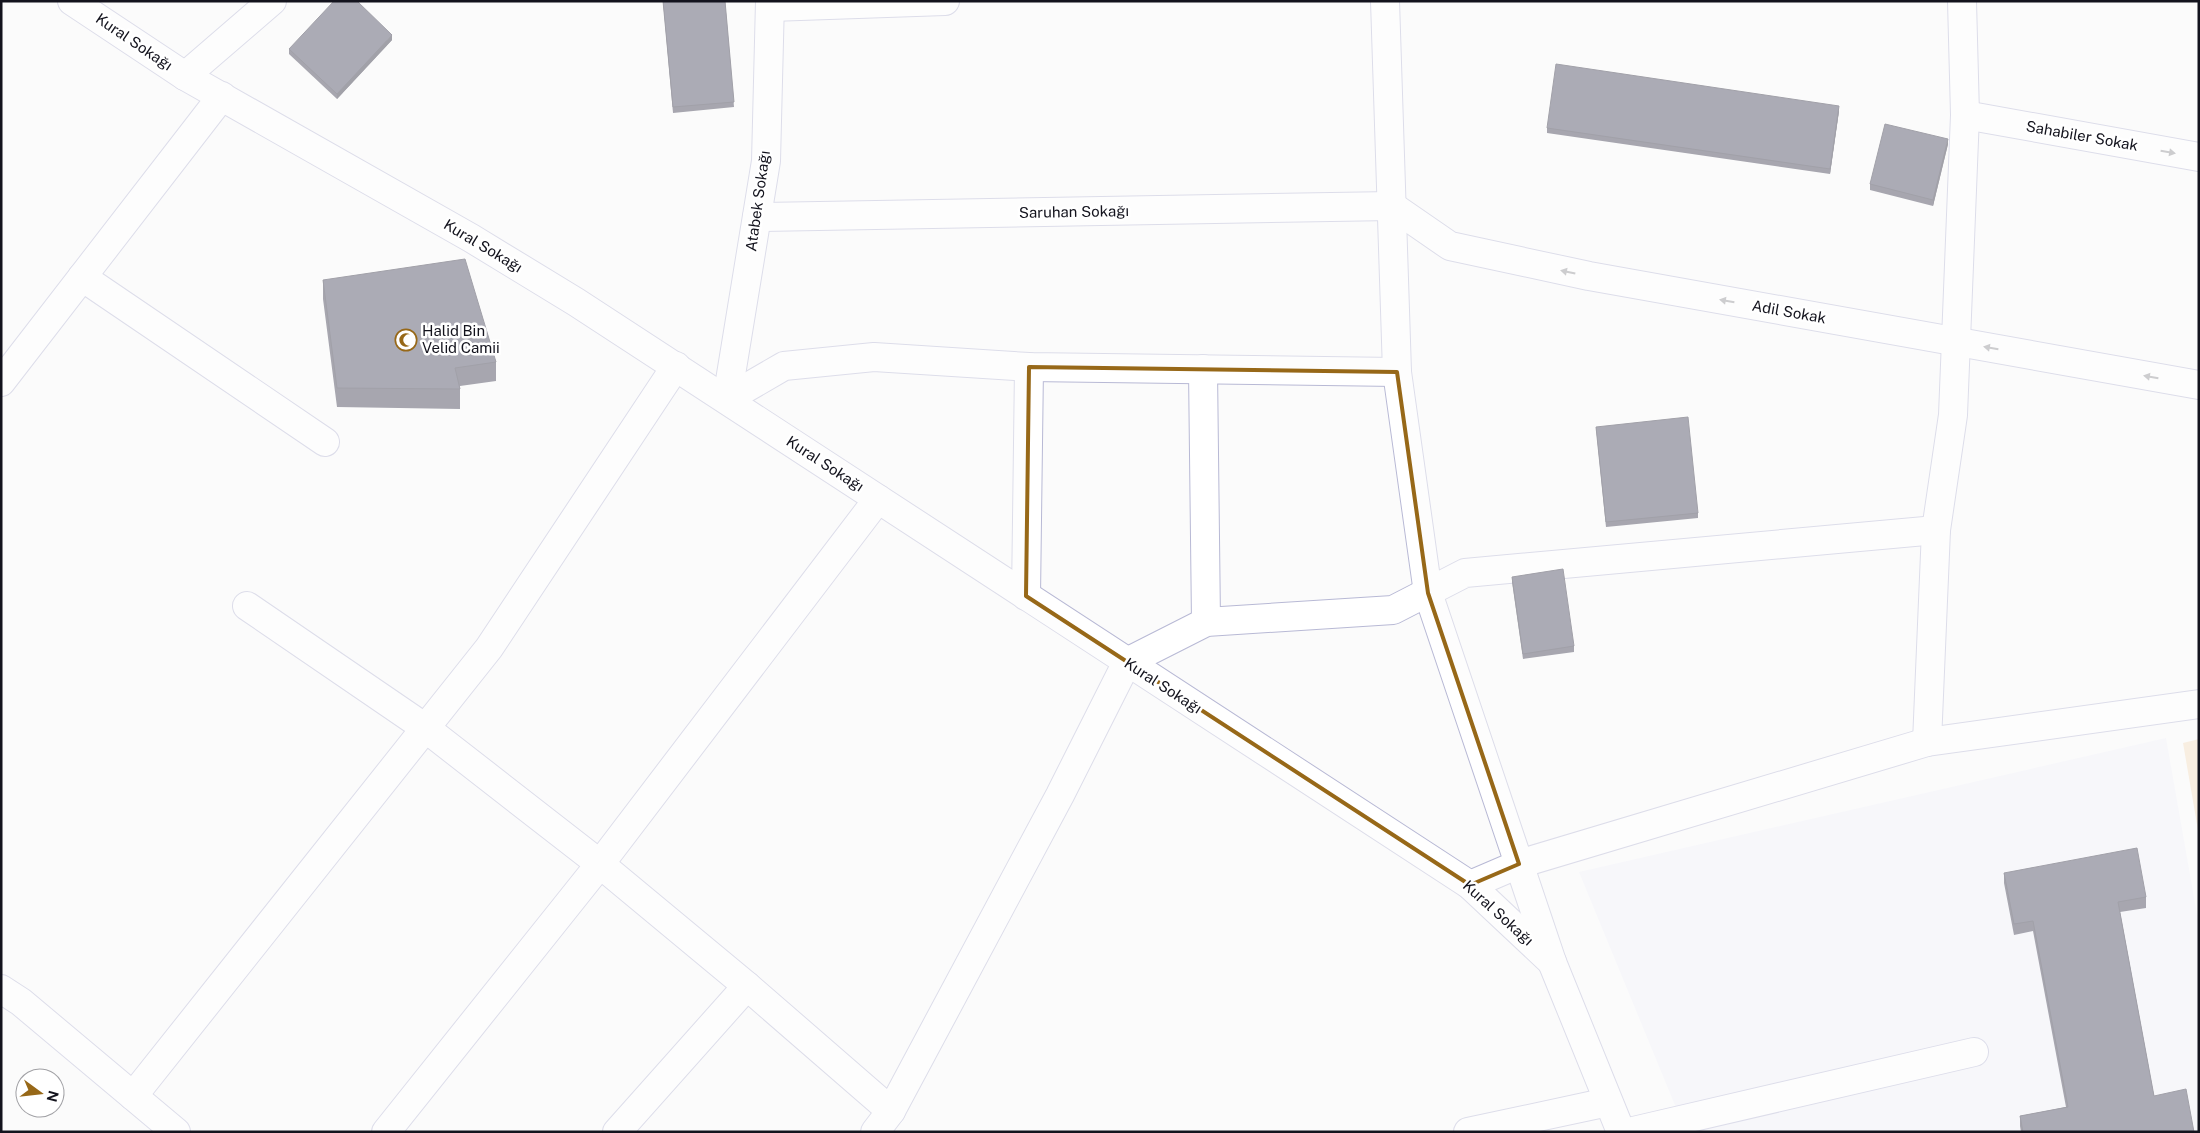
<svg xmlns="http://www.w3.org/2000/svg" width="2200" height="1133" font-family="'Public Sans',sans-serif">
<style>
.built{fill:#f1f1f9}
.green{fill:#f3dec2}
.lines{fill:none;stroke-linecap:round;stroke-linejoin:round}
.minor-casing{stroke:#b8b9d5;stroke-width:30}
.minor{stroke:#fff;stroke-width:28}
.wall{fill:#403f53}
.shaded-wall{fill:#343344}
.building{fill:#4a4961;stroke:#343344}
.oneway{fill:#959599}
.marked{fill:none;stroke:#976818;stroke-width:4;stroke-linejoin:round}
.labels{text-anchor:middle;stroke-width:5;stroke-linejoin:round;paint-order:stroke}
.street-label{font-size:15px;fill:#13131d;stroke:#fff}
.poi-label{font-size:15px;fill:#13131d;stroke:#fff;text-anchor:start}
</style>
<rect width="100%" height="100%" fill="#fbfbfb"/>
<!-- built -->
<polygon class="built" points="2166,738 2199,926 2199,1132 1686,1132 1579,872"/>
<!-- green -->
<polygon class="green" points="2199,739 2199,836 2183,743"/>
<g class="lines">
<!-- minor casing -->
<g class="minor-casing">
<g id="minor">
<polyline points="72,1 185,76 471,238 576,302 1470,885 1552,962"/>
<polyline points="1385,1 1397,372 1428,593 1552,962 1621,1132"/>
<polyline points="771,7 945,1"/>
<polyline points="185,76 272,1"/>
<polyline points="1965,115 2199,157"/>
<polyline points="757,217 1392,206 1450,246 1589,276 2199,385"/>
<polyline points="82,277 325,442"/>
<polyline points="1203,369 1206,622"/>
<polyline points="1,382 222,96"/>
<polyline points="727,399 784,366 874,357 1029,367 1397,372"/>
<polyline points="727,399 766,161 770,1"/>
<polyline points="1026,596 1029,367"/>
<polyline points="247,606 424,727 600,864 747,986 891,1111"/>
<polyline points="1927,742 1936,530 1953,415 1965,115 1962,1"/>
<polyline points="1470,885 1519,864 1927,742 2199,704"/>
<polyline points="1,989 21,1002 176,1132"/>
<polyline points="133,1096 489,648 676,366"/>
<polyline points="386,1132 600,864 878,499"/>
<polyline points="617,1132 747,986"/>
<polyline points="875,1132 891,1111 1060,795 1127,662 1206,622 1393,610 1465,573 1936,530"/>
<polyline points="1468,1132 1608,1102"/>
<polyline points="1629,1132 1974,1052"/>
</g>
</g>
<!-- minor -->
<use href="#minor" class="minor"/>
</g>
<!-- wall -->
<g class="wall">
<polygon points="663,1 725,1 734,107 673,113"/>
<polygon points="392,40 337,99 289,54 289,49"/>
<polygon points="1839,111 1830,174 1547,133 1547,128"/>
<polygon points="1948,144 1933,206 1870,190 1870,184"/>
<polygon points="323,280 496,362 496,381 460,386 460,409 337,407 323,299"/>
<polygon points="1596,427 1698,513 1698,518 1606,527"/>
<polygon points="1512,577 1574,646 1574,652 1523,659 1512,582"/>
<polygon points="2004,873 2146,897 2146,908 2120,912 2154,1096 2194,1132 2021,1132 2020,1126 2020,1116 2066,1107 2033,931 2014,935 2004,883"/>
</g>
<!-- shaded-wall -->
<g class="shaded-wall">
<polygon points="392,35 392,40 337,99 337,94"/>
<polygon points="1839,106 1839,111 1830,174 1830,169"/>
<polygon points="1948,139 1948,144 1933,206 1933,200"/>
</g>
<!-- building -->
<g class="building">
<polygon points="334,1 357,1 392,35 337,94 289,49"/>
<polygon points="663,1 725,1 734,102 673,107"/>
<polygon points="1556,64 1839,106 1830,169 1547,128"/>
<polygon points="1885,124 1948,139 1933,200 1870,184"/>
<polygon points="465,259 496,362 455,368 460,389 337,388 323,280"/>
<polygon points="1688,417 1698,513 1606,522 1596,427"/>
<polygon points="1563,569 1574,646 1523,654 1512,577"/>
<polygon points="2137,848 2146,897 2118,902 2154,1096 2186,1089 2194,1132 2023,1132 2020,1116 2068,1107 2033,921 2014,924 2004,873"/>
</g>
<!-- one-way arrows -->
<defs><path id="oneway-solid" d="M-6-.8H1V-3.2L6.5 0L1 3.2V.8H-6Z" transform="scale(1.25)"/></defs>
<g class="oneway">
<use href="#oneway-solid" transform="translate(2168 152) rotate(10)"/>
<use href="#oneway-solid" transform="translate(1568 272) rotate(-168)"/>
<use href="#oneway-solid" transform="translate(1727 301) rotate(-170)"/>
<use href="#oneway-solid" transform="translate(1991 348) rotate(-170)"/>
<use href="#oneway-solid" transform="translate(2151 377) rotate(-170)"/>
</g>
<!-- marked area -->
<path d="M0 0H2200V1133H0ZM 1029,367 L 1397,372 L 1428,593 L 1519,864 L 1470,885 L 1026,596 Z" fill="#fbfbfb" fill-opacity=".55" fill-rule="evenodd"/>
<path class="marked" d="M 1029,367 L 1397,372 L 1428,593 L 1519,864 L 1470,885 L 1026,596 Z"/>
<!-- icons -->
<defs>
<g id="mosque-ring" transform="scale(1.125)"><circle r="9.5" fill="#fff" stroke="#976818" stroke-width="1.5"/><path d="M3.5-4.9A6 6 0 1 0 3.5 4.9A5 5 0 1 1 3.5-4.9Z" fill="#976818"/></g>
</defs>
<g fill-rule="evenodd">
<use href="#mosque-ring" x="406" y="340"/>
</g>
<g class="labels">
<!-- street labels -->
<g class="street-label">
<text transform="translate(134 42) rotate(34)" y="5">Kural Sokağı</text>
<text transform="translate(2082 136) rotate(10)" y="5">Sahabiler Sokak</text>
<text transform="translate(758 201) rotate(-82)" y="5">Atabek Sokağı</text>
<text transform="translate(1074 212) rotate(-1)" y="5">Saruhan Sokağı</text>
<text transform="translate(483 246) rotate(31)" y="5">Kural Sokağı</text>
<text transform="translate(1789 312) rotate(10)" y="5">Adil Sokak</text>
<text transform="translate(825 464) rotate(33)" y="5">Kural Sokağı</text>
<text transform="translate(1163 686) rotate(33)" y="5">Kural Sokağı</text>
<text transform="translate(1498 913) rotate(42)" y="5">Kural Sokağı</text>
</g>
<!-- poi labels -->
<g class="poi-label">
<text x="422" y="336">Halid Bin<tspan x="422" dy="17">Velid Camii</tspan></text>
</g>
</g>
<!-- border -->
<rect width="2200" height="1133" fill="none" stroke="#13131d" stroke-width="5"/>
<!-- north arrow -->
<g transform="translate(40 1093) rotate(105)"><circle r="24" fill="#ffffff" stroke="#a1a1a5"/>
<path d="M0-4L9 19L0 12L-9 19Z" fill="#976818"/>
<text y="-8" font-size="14" font-weight="bold" text-anchor="middle" fill="#13131d">N</text>
</g>
</svg>
